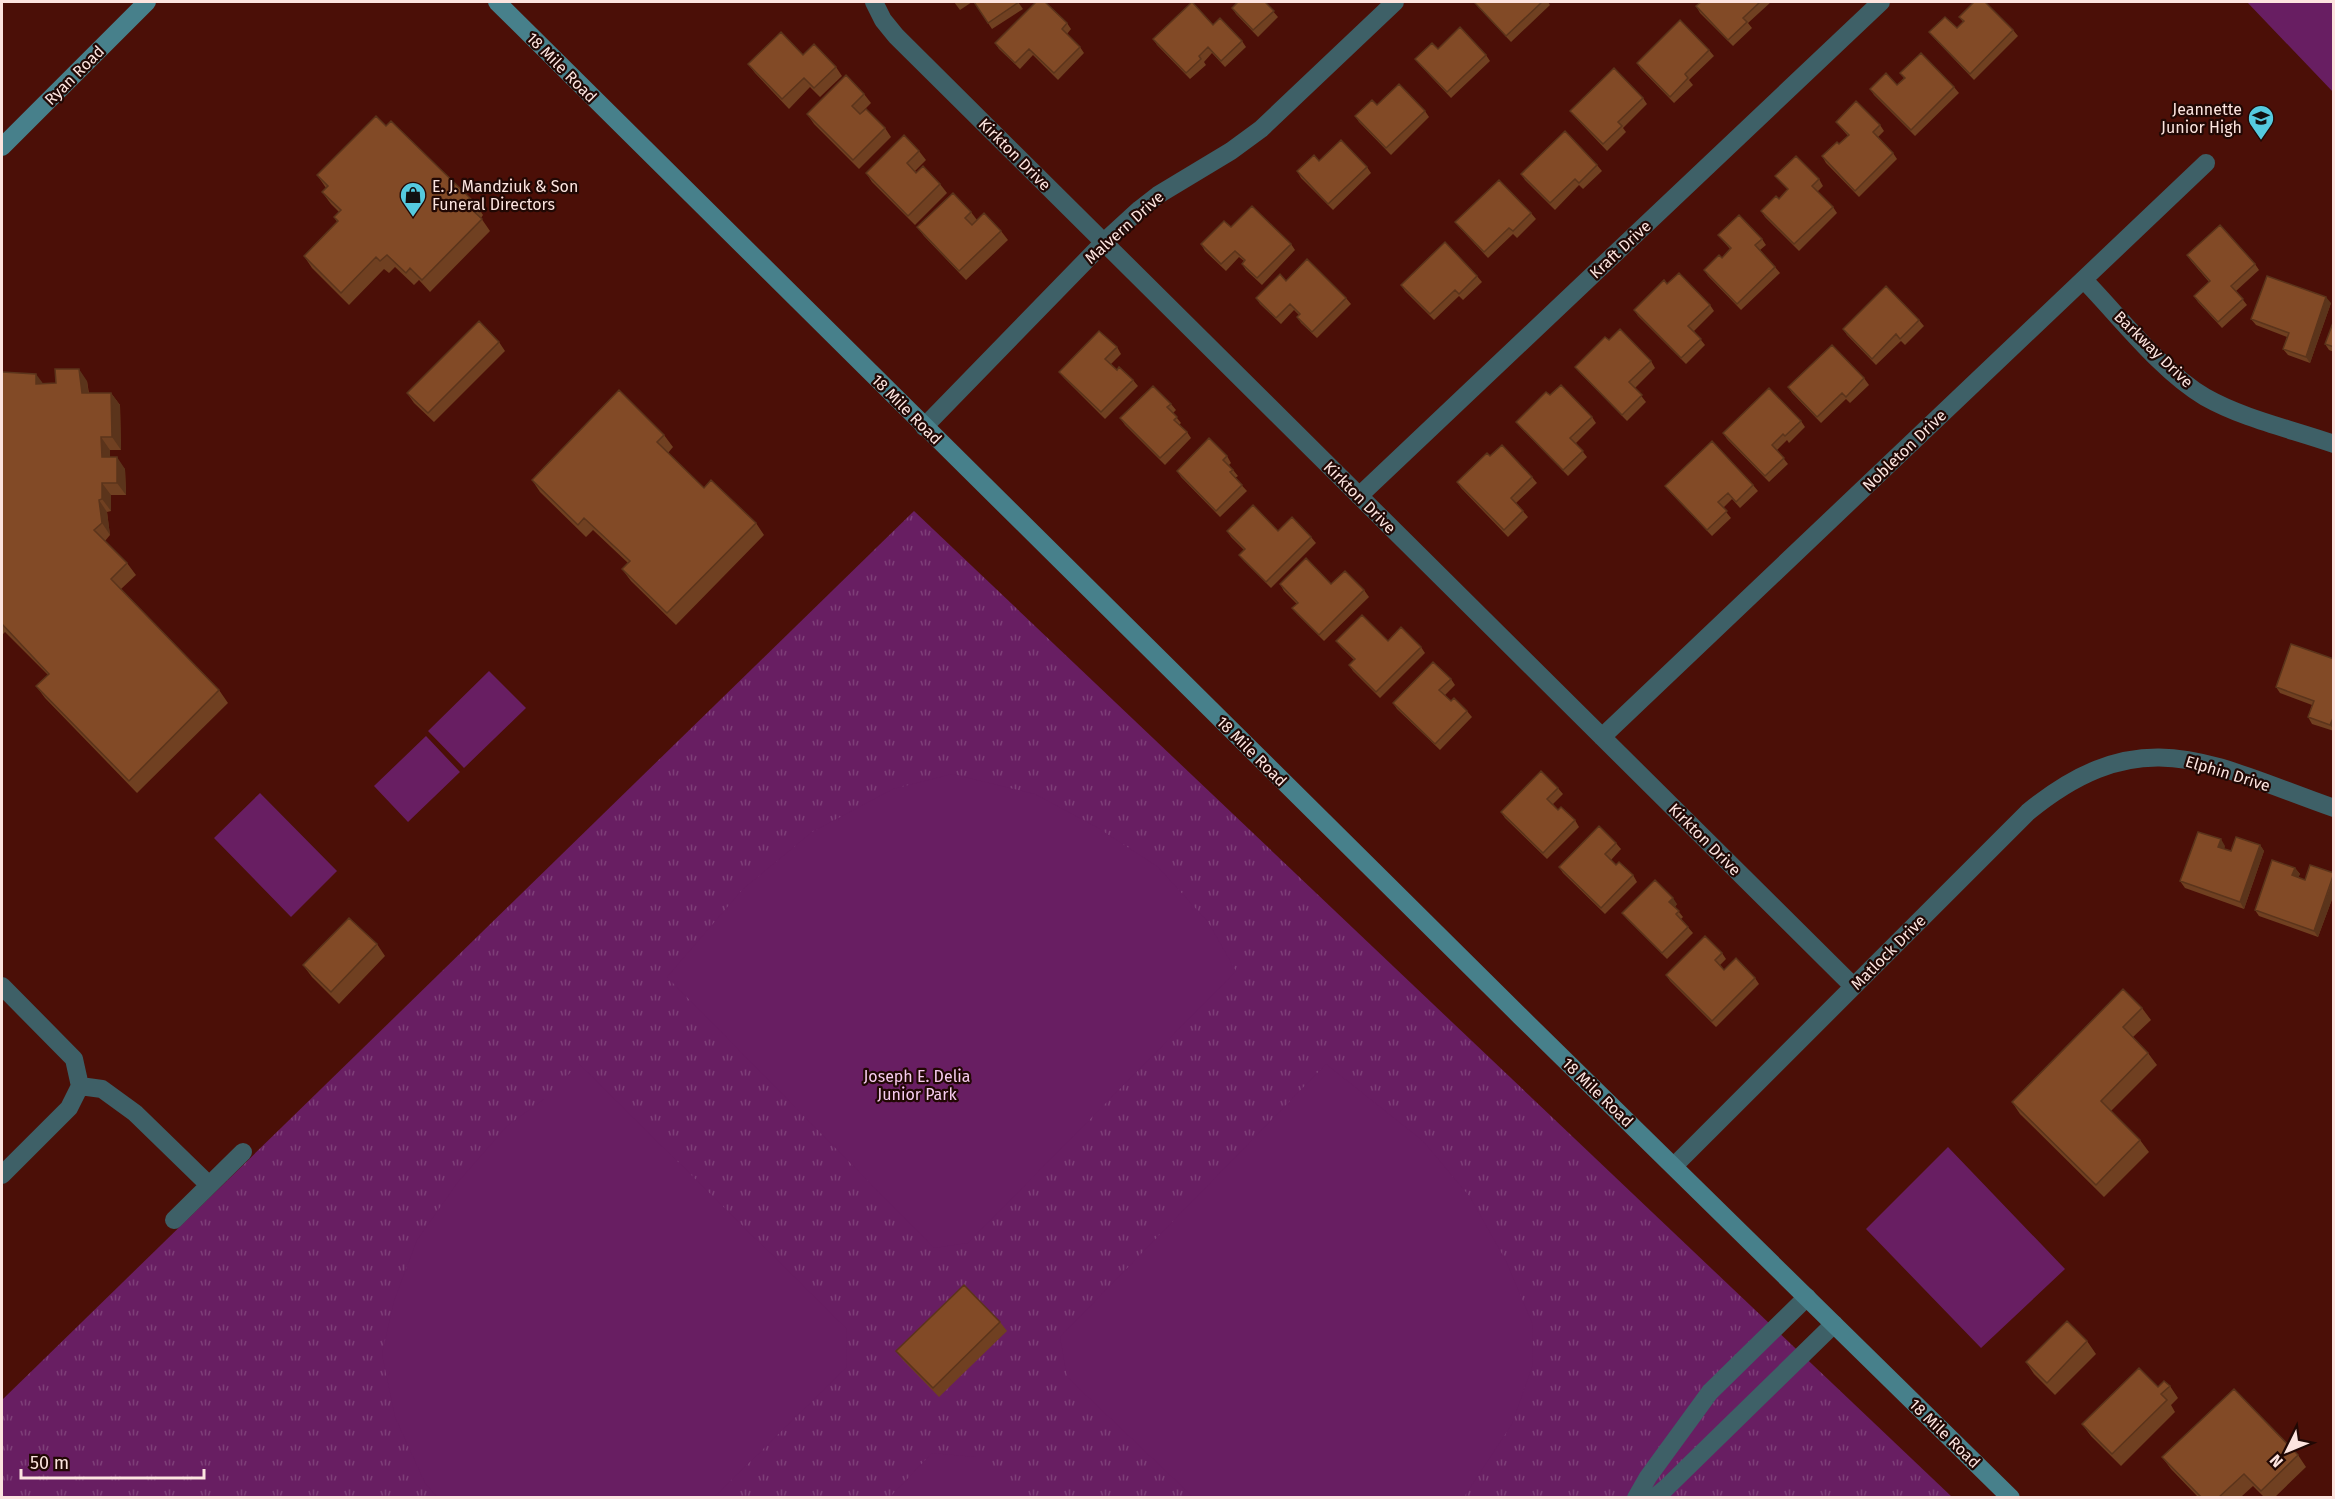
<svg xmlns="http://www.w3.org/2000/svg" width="2335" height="1499" viewBox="0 0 2335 1499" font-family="'Fira Sans',sans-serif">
<defs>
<pattern id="grass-tufts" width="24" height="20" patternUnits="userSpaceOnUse" patternTransform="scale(1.5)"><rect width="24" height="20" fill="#681e62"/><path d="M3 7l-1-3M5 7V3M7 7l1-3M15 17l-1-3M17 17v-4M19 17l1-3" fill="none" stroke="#7e3f78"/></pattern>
</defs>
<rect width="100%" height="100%" fill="#4b0f07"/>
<path fill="url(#grass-tufts)" d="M914,511L1952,1497L2,1498V1400Z"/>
<path fill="#681e62" d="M2247,2H2333V92Z
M489,671L526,708L464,768L428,731Z
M426,736L460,772L408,822L374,786Z
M952,774L1035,794L1098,828L1158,867L1208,922L1236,971L968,1243L934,1248L667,977L743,889L812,832L893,789Z
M260,793L337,871L291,917L214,838Z
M579,1064L847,1329L846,1368L714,1497H437L425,1483L395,1417L382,1354L394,1301L417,1240L458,1182L507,1126L544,1099Z
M1326,1064L1423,1141L1470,1197L1506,1261L1533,1325L1532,1367L1512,1424L1464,1497H1193L1067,1377L1060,1337Z
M1948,1147L2065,1269L1981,1348L1866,1229Z
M932,1453L976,1457L1016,1497H890Z"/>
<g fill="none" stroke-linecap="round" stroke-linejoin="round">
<path stroke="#3e6067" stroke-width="18" d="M874,2L883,20L896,36L1853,986
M2084,280C2120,317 2161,371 2205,397C2244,419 2291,429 2334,444
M924,427L1104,242L1140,209L1158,195L1231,151L1261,129L1395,2
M1359,496L1881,2
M1602,737L2206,163
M2,986L74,1059L80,1086L69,1108L2,1175
M80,1086L102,1089L135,1113L209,1185
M1674,1166L2028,812C2143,718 2211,765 2334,808
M174,1220L243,1152
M1636,1498L1648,1477L1710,1392L1807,1297
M1654,1498L1666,1488L1834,1324"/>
<path stroke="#47808b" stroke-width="18" d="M497,2L1520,1016L2011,1498
M2,147L147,2"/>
</g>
<path fill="#704021" d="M954,2H972L960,10Z
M974,2H1018L1023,9L992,29Z
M1237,2H1267L1266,3L1278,17L1258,37L1236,14L1232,8Z
M1477,2H1548L1550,5L1511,42L1480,9L1475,3Z
M1701,2H1771L1748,23L1752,28L1733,46L1700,13L1696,6Z
M1959,17L2013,30L2018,36L1974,80L1934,38L1929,32L1957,28L1963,22Z
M1067,23L1071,29L1067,34L1080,47L1084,53L1058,80L1033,55L1020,69L999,49L995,43Z
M1213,25L1242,41L1246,47L1225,67L1212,53L1204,62L1206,65L1190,79L1157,45L1153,39Z
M1438,49L1486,55L1490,61L1451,98L1420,65L1415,59Z
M1709,50L1714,56L1689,80L1693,85L1674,103L1641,69L1637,63Z
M803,55L836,67L842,76L820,97L810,87L789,109L755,73L748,64Z
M1900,73L1954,87L1959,93L1915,136L1874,95L1870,89L1897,85L1904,78Z
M864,94L871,103L860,114L885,128L891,137L859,169L814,124L807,114Z
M1643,98L1647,104L1623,128L1626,132L1607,151L1575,117L1570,111Z
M1377,105L1425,111L1429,117L1391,155L1359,122L1355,116Z
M1836,122L1880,125L1884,131L1878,137L1893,153L1897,159L1859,197L1826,163L1822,156L1839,144L1848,136Z
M386,126L475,203L483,215L481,218L490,231L430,292L419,280L414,285L395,267L389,273L384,269L349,305L312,268L304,256L337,222L334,217L339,212L331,204L322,192L326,188L317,175Z
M919,151L926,160L915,171L940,184L947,193L915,225L872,182L866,173Z
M1319,161L1367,167L1371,173L1333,210L1301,178L1297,171Z
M1597,165L1602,171L1583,189L1579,185L1555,210L1525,180L1521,174Z
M1775,176L1819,179L1823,186L1817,192L1833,207L1837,213L1799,251L1765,217L1761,211L1779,199L1788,190Z
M971,212L977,220L1001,231L1008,240L966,280L924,236L917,227Z
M1531,213L1536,219L1517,238L1513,234L1488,258L1460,228L1455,222Z
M1231,227L1291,244L1295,250L1262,285L1246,270L1242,264L1244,261L1239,257L1226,271L1205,251L1201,244Z
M1718,235L1762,239L1766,245L1760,250L1775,267L1780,273L1741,310L1708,276L1704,270L1722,258L1730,249Z
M2187,255L2255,264L2259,270L2236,291L2247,305L2222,328L2198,302L2194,296L2209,282L2191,261Z
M1477,276L1482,282L1463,300L1459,296L1434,320L1405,291L1401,285Z
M1286,281L1346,298L1351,304L1317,338L1301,323L1297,317L1299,315L1294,310L1281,324L1260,304L1256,298Z
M1667,284L1710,305L1714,311L1694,331L1705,345L1686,364L1638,316L1634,310Z
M2331,303L2310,363L2288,355L2283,349L2287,337L2256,325L2251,319Z
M1919,320L1924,326L1905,345L1901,341L1876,365L1847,335L1843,329Z
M2334,320V352L2329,350L2325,344Z
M1609,340L1651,361L1655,368L1635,388L1646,402L1627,421L1580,373L1575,367Z
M499,342L505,351L434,422L414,403L407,393Z
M1117,347L1121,354L1111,364L1117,370L1133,380L1138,386L1105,419L1064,378L1059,372Z
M2,372L43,384L87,381L89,393H111L120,405L121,450H110V457L125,469L126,495H111V511L107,512L110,535L105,541L127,563L136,575L121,589L219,690L228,703L137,793L45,698L36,686L48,675L5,632L2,635Z
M1864,378L1869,385L1850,403L1846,399L1821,423L1792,393L1788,387Z
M1550,395L1592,417L1596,423L1576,443L1587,457L1568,476L1521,428L1516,422Z
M1171,404L1176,410L1173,413L1181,423L1179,425L1187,432L1191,438L1165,465L1125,425L1120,418Z
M1801,421L1805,427L1789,443L1787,440L1777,450L1788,464L1769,482L1727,439L1723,433Z
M664,435L673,447L668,453L704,488L756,523L764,535L676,625L631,581L622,569L628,563L593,530L586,537L540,492L532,480Z
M1227,456L1231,463L1229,465L1238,476L1235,478L1247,491L1220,517L1181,477L1177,471Z
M1490,456L1532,477L1537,483L1516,503L1528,517L1508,537L1461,488L1457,482Z
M1753,485L1758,491L1740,508L1732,499L1723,508L1731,518L1712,536L1670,492L1665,486Z
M1227,531H1278L1311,537L1316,543L1271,588L1244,561L1239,555L1244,550L1231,537Z
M1280,584H1331L1364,590L1369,597L1324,641L1297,614L1292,608L1297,604L1284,591Z
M1336,641H1388L1421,647L1425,653L1380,698L1353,671L1349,665L1354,660L1341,647Z
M2334,659V731L2312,724L2308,717L2312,705L2280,693L2276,687Z
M1451,679L1455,685L1445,695L1451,701L1467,711L1472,717L1440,750L1397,709L1393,703Z
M1558,788L1563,794L1553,804L1558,810L1575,820L1579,827L1547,859L1505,818L1501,812Z
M1616,843L1621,849L1611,860L1616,865L1633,875L1637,882L1605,914L1563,873L1559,867Z
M2260,845L2264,851L2244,909L2185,888L2180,881L2225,846L2224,849L2231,851Z
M2295,868L2300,874L2298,877L2305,880L2334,873V894L2318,937L2259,916L2255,910Z
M1677,904L1675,907L1683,917L1681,919L1693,933L1667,959L1627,919L1622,913Z
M377,944L385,956L339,1004L312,977L303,965Z
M1722,953L1726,959L1720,965L1724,970L1755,978L1759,984L1716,1027L1670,981L1666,975Z
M2142,1008L2151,1020L2133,1037L2148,1053L2157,1065L2111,1111L2140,1140L2149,1152L2104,1197L2020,1114L2012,1102Z
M1000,1322L1007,1331L939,1397L903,1360L896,1351Z
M2087,1341L2096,1354L2055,1395L2034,1374L2026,1362Z
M2170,1386L2178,1398L2171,1405L2175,1412L2121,1466L2091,1436L2082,1424L2158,1387Z
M2298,1455L2306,1467L2275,1497H2264L2253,1486L2241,1497H2198L2171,1469L2162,1457Z"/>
<path fill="#5b341b" d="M2326,297L2331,303L2310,363L2306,357Z
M79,369L87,381L90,405L82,393Z
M36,374L45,386L36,384Z
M111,393L120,405L121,450L112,437Z
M101,437L110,450V469L102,457Z
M117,457L125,469L126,495L117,483Z
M102,483L111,495V511L102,499Z
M99,500L107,512L110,535L102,523Z
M2334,716V730L2330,725Z
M2221,839L2225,846L2222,853L2218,847Z
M2260,845L2264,851L2244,909L2240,902Z
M2295,868L2300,874L2297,881L2292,875Z
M2334,876V894L2318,937L2314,931Z
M1673,898L1677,904L1674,908L1669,902Z"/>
<path fill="#824a26" stroke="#5b341b" stroke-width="1.5" d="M974,2H1019L988,23Z
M1036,2H1045L1067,23L1062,29L1080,47L1054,73L1029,49L1015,63L995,43Z
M1192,2L1213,25L1220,18L1242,41L1221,61L1208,47L1199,56L1201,59L1186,73L1153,39Z
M1238,2H1265L1274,11L1253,30L1232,8Z
M1477,2H1542L1506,36L1475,3Z
M1701,2H1760L1743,18L1747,22L1728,40L1696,6Z
M1974,2H1985L2013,30L1970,74L1929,32L1945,17L1957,28L1964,21L1959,17Z
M1680,20L1709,50L1685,74L1688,78L1670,97L1637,63Z
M1460,27L1486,55L1447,92L1415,59L1432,43L1438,49Z
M781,32L803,55L814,44L836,67L814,88L804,78L782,99L748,64Z
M1921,53L1954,87L1911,130L1870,89L1886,73L1897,85L1905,78L1900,73Z
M1614,68L1643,98L1618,122L1622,126L1603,144L1570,111Z
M846,75L864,94L852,106L860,114L866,109L885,128L853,160L807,114Z
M1399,84L1425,111L1386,148L1355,116L1372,100L1377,105Z
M1856,101L1880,125L1873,132L1893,153L1855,191L1822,156L1837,142L1839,144L1849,135L1836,122Z
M376,116L386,126L391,121L475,203L470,208L482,219L422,280L410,268L406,273L387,255L380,261L376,257L341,293L304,256L338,221L334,217L341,210L322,192L328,186L317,175Z
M1565,131L1597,165L1579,183L1575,179L1550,203L1521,174Z
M904,135L919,151L907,163L916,173L923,166L940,184L908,216L866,173Z
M1341,140L1367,167L1328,204L1297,171L1314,155L1319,161Z
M1796,156L1819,179L1812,186L1833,207L1794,244L1761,211L1776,196L1779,199L1788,189L1775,176Z
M1499,180L1531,213L1513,231L1509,228L1484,252L1455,222Z
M953,193L971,212L965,218L972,225L984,213L1001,231L959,271L917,227Z
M1252,206L1291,244L1257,278L1242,264L1245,260L1235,251L1221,264L1201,244L1224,221L1231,227Z
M1739,215L1762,239L1755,245L1775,267L1737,304L1704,270L1719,255L1722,258L1731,248L1718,235Z
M2220,225L2255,264L2231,286L2243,299L2218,322L2194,296L2210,281L2187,255Z
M1445,242L1477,276L1459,294L1455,290L1430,314L1401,285Z
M1307,259L1346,298L1312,332L1297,317L1300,314L1290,304L1276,318L1256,298L1280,274L1286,281Z
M1679,273L1710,305L1688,326L1701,339L1681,358L1634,310L1664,280L1667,284Z
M2267,276L2326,297L2306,357L2283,349L2289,333L2251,319Z
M1886,286L1919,320L1900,339L1896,334L1872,359L1843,329Z
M2334,320V347L2325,344Z
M479,321L499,342L428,413L407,393Z
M1620,329L1651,361L1629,382L1642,395L1622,415L1575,367L1605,337L1609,340Z
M1099,331L1117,347L1105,359L1117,370L1119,367L1133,380L1101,412L1059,372Z
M1832,345L1864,378L1846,397L1842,393L1817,417L1788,387Z
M55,369H79L82,393H111L112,437H101L102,457H117V483H102V499L99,500L102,523L94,530L127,563L111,579L219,690L129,781L36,686L49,674L2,624V372L36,374V384L56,383Z
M1561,385L1592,417L1570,438L1583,451L1563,470L1516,422L1546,392L1550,395Z
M1153,386L1171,404L1167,407L1177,417L1174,420L1187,432L1160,458L1120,418Z
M1769,388L1801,421L1785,436L1783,434L1772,445L1784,458L1765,476L1723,433Z
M619,390L664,435L657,442L704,488L711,480L756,523L667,613L622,569L630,561L584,518L578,525L532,480Z
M1209,438L1227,456L1223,460L1233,470L1230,472L1242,485L1216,511L1177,471Z
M1712,441L1753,485L1736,502L1728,493L1718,502L1727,511L1707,530L1665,486Z
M1502,445L1532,477L1511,498L1523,511L1504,530L1457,482L1487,453L1490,456Z
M1253,505L1278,531L1292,517L1311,537L1266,582L1239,555L1245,549L1227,531Z
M1306,558L1331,584L1345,571L1364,590L1319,635L1292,608L1298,603L1280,584Z
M1362,615L1388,641L1401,627L1421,647L1376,692L1349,665L1355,659L1336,641Z
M2291,644L2334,659V716L2330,725L2308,717L2314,701L2276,687Z
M1433,662L1451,679L1439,690L1451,701L1454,698L1467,711L1435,744L1393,703Z
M1541,771L1558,788L1547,799L1558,810L1561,807L1575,820L1543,853L1501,812Z
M1599,826L1616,843L1605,854L1616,865L1619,862L1633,875L1601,908L1559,867Z
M2198,832L2221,839L2218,847L2231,851L2236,837L2260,845L2240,902L2180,881Z
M2272,860L2295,868L2292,875L2305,880L2310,865L2334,873L2314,931L2255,910Z
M1655,880L1673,898L1669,902L1679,911L1676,914L1688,927L1662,953L1622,913Z
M349,918L377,944L331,992L303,965Z
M1705,936L1722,953L1715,960L1724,970L1736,958L1755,978L1712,1021L1666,975Z
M2123,989L2142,1008L2123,1027L2148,1053L2101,1101L2140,1140L2096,1185L2012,1102Z
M964,1285L1000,1322L933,1388L896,1351Z
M2067,1321L2087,1341L2047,1383L2026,1362Z
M2139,1368L2158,1387L2164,1381L2170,1386L2161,1394L2167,1400L2112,1454L2082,1424Z
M2234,1389L2298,1455L2261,1491L2244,1474L2219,1497H2201L2162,1457Z"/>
<defs>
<g id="school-pin" transform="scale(1.35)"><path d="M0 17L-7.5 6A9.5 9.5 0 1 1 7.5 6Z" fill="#55cadf" stroke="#210804"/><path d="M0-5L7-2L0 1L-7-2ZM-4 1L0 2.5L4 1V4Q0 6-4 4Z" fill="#111"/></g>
<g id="shop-pin" transform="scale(1.35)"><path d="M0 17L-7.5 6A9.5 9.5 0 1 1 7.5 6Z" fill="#55cadf" stroke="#210804"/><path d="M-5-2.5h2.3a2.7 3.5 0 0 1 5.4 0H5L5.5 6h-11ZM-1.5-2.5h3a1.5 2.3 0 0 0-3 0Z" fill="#111"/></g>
</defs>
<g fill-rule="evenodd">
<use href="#school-pin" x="2261" y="118"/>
<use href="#shop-pin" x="413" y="195"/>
</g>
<g text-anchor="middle" stroke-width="4.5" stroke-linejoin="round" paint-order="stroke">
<g font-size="16" fill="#fce4df" stroke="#210804">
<text transform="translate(562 67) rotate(45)" y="6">18 Mile Road</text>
<text transform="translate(74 75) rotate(-45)" y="6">Ryan Road</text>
<text transform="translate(1015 154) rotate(45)" y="6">Kirkton Drive</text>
<text transform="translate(1124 227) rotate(-42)" y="6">Malvern Drive</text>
<text transform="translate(1620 249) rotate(-43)" y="6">Kraft Drive</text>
<text transform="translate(2154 349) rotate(44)" y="6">Barkway Drive</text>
<text transform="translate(907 409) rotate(45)" y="6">18 Mile Road</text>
<text transform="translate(1904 450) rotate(-44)" y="6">Nobleton Drive</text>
<text transform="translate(1360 497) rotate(45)" y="6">Kirkton Drive</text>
<text transform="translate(1252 751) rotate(45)" y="6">18 Mile Road</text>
<text transform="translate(2228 773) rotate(17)" y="6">Elphin Drive</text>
<text transform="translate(1705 839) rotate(45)" y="6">Kirkton Drive</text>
<text transform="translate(1888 952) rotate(-45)" y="6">Matlock Drive</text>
<text transform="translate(1598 1092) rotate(44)" y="6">18 Mile Road</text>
<text transform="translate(1945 1433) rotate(44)" y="6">18 Mile Road</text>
</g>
<g font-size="16" fill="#fce4df" stroke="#210804" text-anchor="end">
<text x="2242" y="115">Jeannette<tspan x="2242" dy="18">Junior High</tspan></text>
<text x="432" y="192" text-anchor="start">E. J. Mandziuk &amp; Son<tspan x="432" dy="18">Funeral Directors</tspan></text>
</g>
<g font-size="16" fill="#f7ccf0" stroke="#210804">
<text x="917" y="1082">Joseph E. Delia<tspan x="917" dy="18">Junior Park</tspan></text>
</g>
</g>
<rect width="2335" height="1499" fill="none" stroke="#fce4df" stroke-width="6"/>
<g transform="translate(2287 1451) rotate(227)" stroke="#210804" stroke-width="4.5" paint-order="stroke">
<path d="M0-4.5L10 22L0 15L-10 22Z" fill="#fce4df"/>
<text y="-9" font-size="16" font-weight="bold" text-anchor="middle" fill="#fce4df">N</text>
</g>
<path d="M21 1469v9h183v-9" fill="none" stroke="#fce4df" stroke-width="3"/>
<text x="30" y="1469" font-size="18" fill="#fce4df" stroke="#210804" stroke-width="4.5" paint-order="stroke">50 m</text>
</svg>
